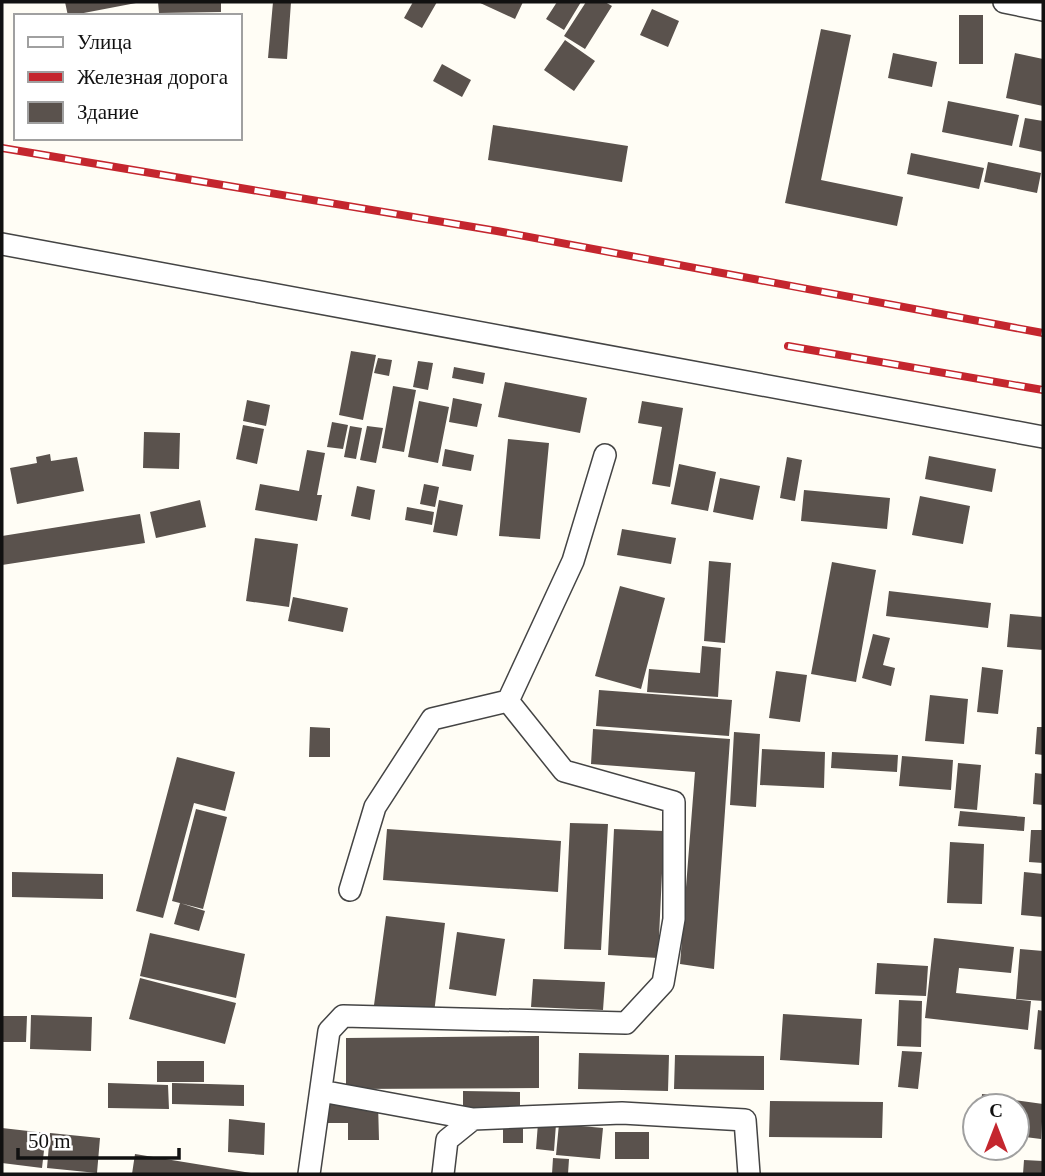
<svg xmlns="http://www.w3.org/2000/svg" width="1045" height="1176" viewBox="0 0 1045 1176" font-family="'Times New Roman',serif">
<rect width="100%" height="100%" fill="#fffdf5"/>
<path fill="#5a524d" d="M65,2H136V3L68,16Z
M158,2H221V12L159,13Z
M273,2H291L287,59L268,58Z
M413,2H437L422,28L404,18Z
M478,2H523L515,19Z
M557,2H581L564,30L546,19Z
M586,2H605L612,6L585,49L564,36Z
M652,9L679,21L668,47L640,35Z
M959,15H983V64H959Z
M821,29L851,35L821,180L903,197L897,226L785,203Z
M565,40L595,61L574,91L544,70Z
M893,53L937,62L932,87L888,78Z
M1015,53L1043,59V106L1006,98Z
M442,64L471,80L462,97L433,81Z
M948,101L1019,115L1012,146L942,132Z
M1025,118L1043,121V152L1019,147Z
M493,125L628,146L622,182L488,160Z
M911,153L984,168L979,189L907,174Z
M988,162L1041,173L1037,193L984,182Z
M351,351L376,355L363,420L339,415Z
M378,358L392,360L389,376L374,373Z
M418,361L433,363L428,390L413,387Z
M454,367L485,373L483,384L452,378Z
M505,382L587,398L580,433L498,417Z
M393,386L416,390L404,452L382,448Z
M453,398L482,404L477,427L449,422Z
M247,400L270,405L266,426L243,421Z
M419,401L449,407L438,463L408,457Z
M642,401L683,408L670,487L652,484L662,427L638,423Z
M332,422L348,425L343,449L327,447Z
M243,425L264,429L257,464L236,459Z
M350,426L362,428L356,459L344,457Z
M367,426L383,428L376,463L360,460Z
M144,432L180,433L179,469L143,468Z
M508,439L549,443L540,539L499,536Z
M445,449L474,455L471,471L442,466Z
M307,450L325,453L317,495H322L317,521L255,510L260,484L299,491Z
M50,454L51,461L77,457L84,491L17,504L10,468L37,463L36,457Z
M929,456L996,469L992,492L925,479Z
M787,457L802,460L795,501L780,498Z
M679,464L716,472L708,511L671,504Z
M720,478L760,486L753,520L713,512Z
M424,484L439,487L435,507L420,504Z
M357,486L375,490L370,520L351,516Z
M804,490L890,498L887,529L801,521Z
M920,496L970,506L963,544L912,535Z
M200,500L206,527L156,538L150,512Z
M439,500L463,505L457,536L433,532Z
M407,507L434,512L432,525L405,520Z
M140,514L145,543L2,565V536Z
M622,529L676,538L671,564L617,555Z
M255,538L298,544L289,607L246,601Z
M709,561L731,563L725,643L704,641Z
M832,562L876,570L856,682L811,674Z
M620,586L665,598L641,689L595,676Z
M889,591L991,603L988,628L886,616Z
M293,597L348,608L343,632L288,621Z
M1010,614L1043,617V650L1007,647Z
M873,634L890,638L883,665L895,668L891,686L862,678Z
M702,646L721,648L718,697L647,692L649,669L700,673Z
M982,667L1003,670L998,714L977,712Z
M776,671L807,675L800,722L769,718Z
M599,690L732,700L729,736L596,726Z
M930,695L968,699L964,744L925,741Z
M310,727L330,728V757H309Z
M1037,727H1043V755L1035,754Z
M593,729L730,739L714,969L680,964L695,772L591,764Z
M734,732L760,734L756,807L730,805Z
M762,749L825,752L824,788L760,785Z
M832,752L898,755L897,772L831,768Z
M902,756L953,760L951,790L899,786Z
M177,757L235,772L225,811L194,803L163,918L136,911Z
M958,763L981,765L977,810L954,808Z
M1035,773L1043,774V805L1033,804Z
M196,809L227,817L203,909L172,901Z
M960,811L1025,817L1024,831L958,826Z
M570,823L608,824L601,950L564,949Z
M387,829L561,841L558,892L383,880Z
M614,829L664,831L658,958L608,955Z
M1031,830H1043V863L1029,862Z
M950,842L984,844L982,904L947,903Z
M12,872L103,874V899L12,897Z
M1024,872L1043,874V917L1021,915Z
M180,903L205,911L199,931L174,924Z
M386,916L445,923L434,1013L374,1005Z
M457,932L505,939L496,996L449,989Z
M150,933L245,954L236,998L140,976Z
M934,938L1014,947L1011,973L959,968L956,993L1031,1001L1028,1030L925,1018Z
M1020,949L1043,951V1001L1016,999Z
M877,963L928,966L926,996L875,994Z
M140,978L236,1003L225,1044L129,1019Z
M533,979L605,982L603,1010L531,1007Z
M899,1000L922,1001L921,1047L897,1046Z
M1038,1010L1043,1011V1050L1034,1049Z
M783,1014L862,1019L859,1065L780,1060Z
M31,1015L92,1017L91,1051L30,1049Z
M2,1016H27L26,1042H2Z
M539,1036V1088L346,1089V1038Z
M902,1051L922,1052L918,1089L898,1087Z
M579,1053L669,1055L668,1091L578,1089Z
M675,1055L764,1056V1090L674,1089Z
M157,1061H204V1082H157Z
M108,1083L168,1085L169,1109L108,1108Z
M172,1083L244,1085V1106L172,1104Z
M463,1091L520,1092V1108L463,1107Z
M982,1094L1011,1097L1010,1106H981Z
M1015,1100L1043,1104L1041,1139L1017,1136Z
M770,1101L883,1102L882,1138L769,1137Z
M326,1103H378L379,1140H348V1123H326Z
M229,1119L265,1123L264,1155L228,1152Z
M538,1123L556,1124L554,1151L536,1149Z
M559,1124L603,1128L600,1159L556,1155Z
M503,1126H523V1143H503Z
M2,1128L46,1133L42,1168L2,1163Z
M615,1132H649V1159H615Z
M50,1133L100,1138L97,1173L47,1168Z
M135,1154L251,1173V1174H132Z
M553,1158L569,1159L568,1174H552Z
M1024,1160L1043,1161V1174H1023Z"/>
<g fill="none" stroke-linecap="round" stroke-linejoin="round">
<g stroke="#444" stroke-width="24">
<path id="minor" d="M1004,2L1043,10
M2,244L1043,437
M350,890L375,807L432,719L508,701
M321,1091L473,1119L622,1113L745,1120L749,1174
M309,1174L329,1031L343,1016L626,1023L663,983L674,919V802L564,771L508,701L573,561L605,455
M443,1174L447,1140L473,1119"/>
</g>
<use href="#minor" stroke="#fff" stroke-width="21"/>
<g stroke="#c4262e" stroke-width="8">
<path id="rail" d="M2,148L497,231L1043,333
M788,346L1043,390"/>
</g>
<use href="#rail" stroke="#fff" stroke-width="5" stroke-dasharray="16" stroke-linecap="butt"/>
</g>
<rect width="1045" height="1176" fill="none" stroke="#111111" stroke-width="7"/>
<rect x="14" y="14" width="228" height="126" fill="#ffffff" stroke="#a0a0a0" stroke-width="2"/>
<rect x="28" y="37" width="35" height="10" fill="#ffffff" stroke="#a0a0a0" stroke-width="2"/>
<text x="77" y="49" font-size="21" fill="#111111">Улица</text>
<rect x="28" y="72" width="35" height="10" fill="#c4262e" stroke="#a0a0a0" stroke-width="2"/>
<text x="77" y="84" font-size="21" fill="#111111">Железная дорога</text>
<rect x="28" y="102" width="35" height="21" fill="#5a524d" stroke="#a0a0a0" stroke-width="2"/>
<text x="77" y="119" font-size="21" fill="#111111">Здание</text>
<g transform="translate(996 1127)"><circle r="33" fill="#ffffff" stroke="#a0a0a0" stroke-width="2"/>
<path d="M0-5L12 26L0 18L-12 26Z" fill="#c4262e"/>
<text y="-10" font-size="19" font-weight="bold" text-anchor="middle" fill="#111111">С</text>
</g>
<path d="M18 1148v10h161v-10" fill="none" stroke="#111111" stroke-width="3.5"/>
<text x="28" y="1148" font-size="21" fill="#111111" stroke="#ffffff" stroke-width="5" paint-order="stroke">50 m</text>
</svg>
